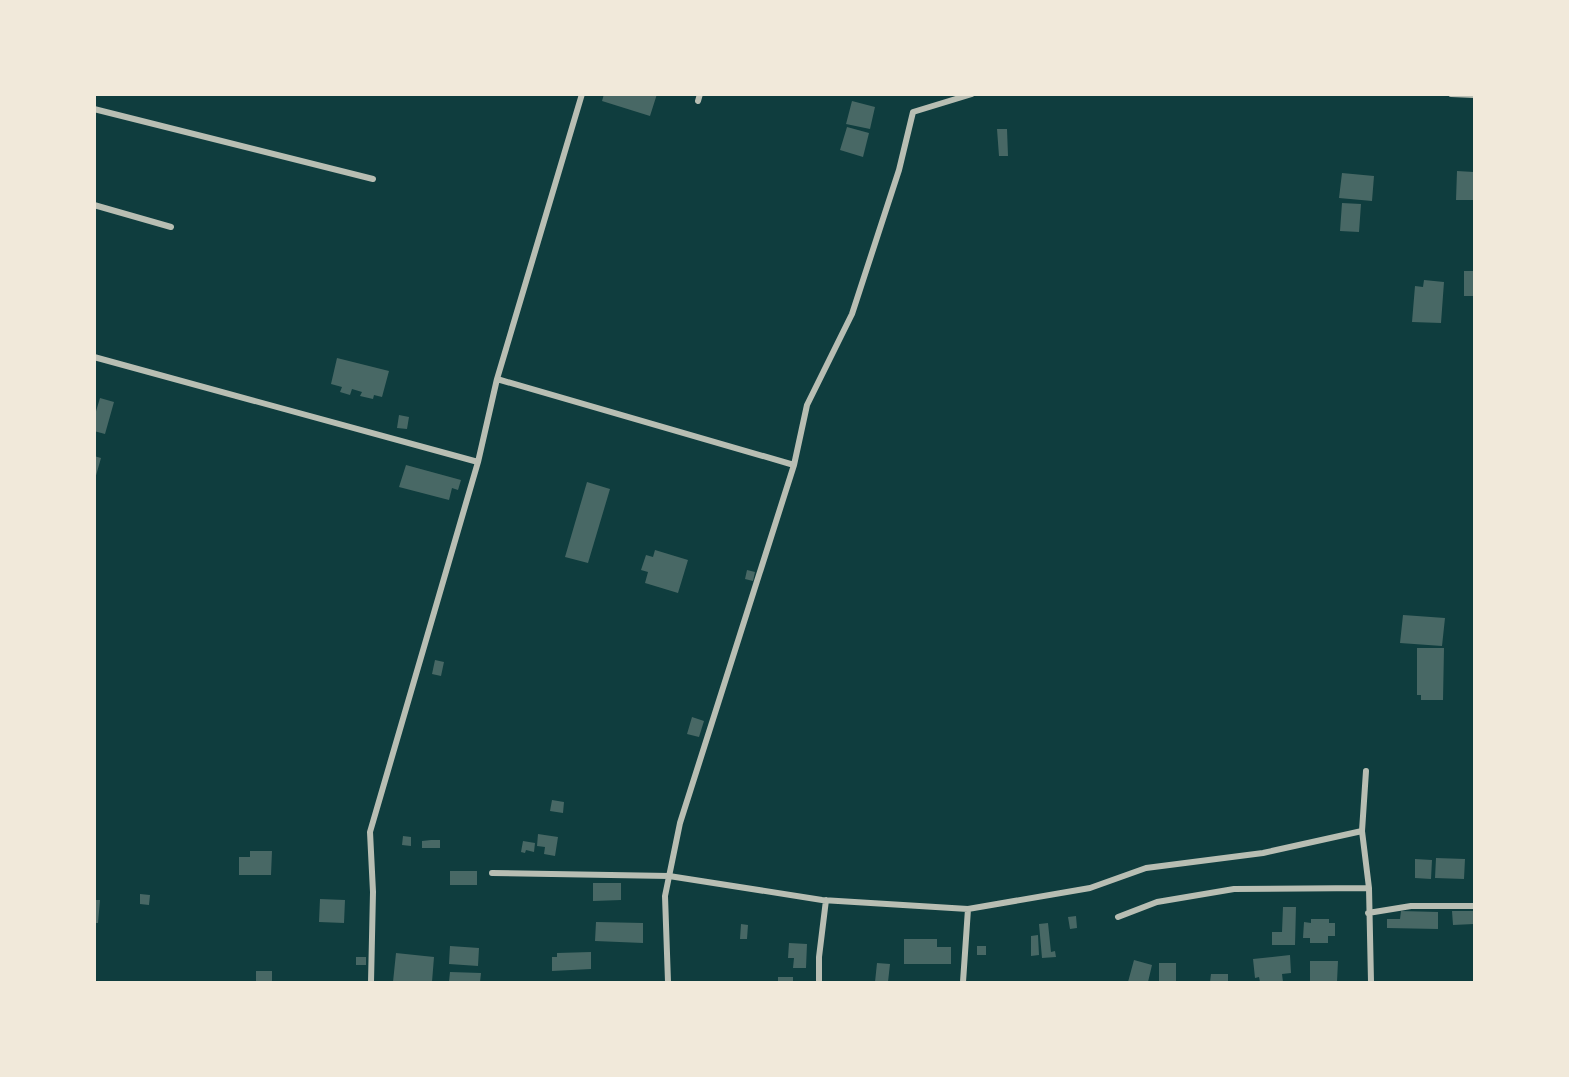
<svg xmlns="http://www.w3.org/2000/svg" width="1569" height="1077" viewBox="0 0 1569 1077" font-family="'Public Sans',sans-serif">
<rect width="100%" height="100%" fill="#0f3d3e"/>
<path fill="#486865" d="M604,94H657L650,116L602,101Z
M852,101L875,107L870,129L846,124Z
M847,127L869,133L863,157L840,150Z
M997,129H1007L1008,156H999Z
M1457,171L1474,172V200H1456Z
M1342,173L1374,176L1372,201L1339,198Z
M1342,203L1361,204L1359,232L1340,231Z
M1464,271H1474V296H1464Z
M1424,280L1444,282L1441,323L1412,322L1415,286L1423,287Z
M337,358L389,371L382,397L374,395L373,399L360,396L362,392L352,389L350,395L340,392L342,387L331,384Z
M100,398L114,402L105,434L94,431V418Z
M399,415L409,417L407,429L397,428Z
M94,456L101,458L95,479H94Z
M406,465L461,480L458,490L452,488L449,500L399,487Z
M587,482L610,489L588,563L565,557Z
M655,550L688,560L678,593L645,583L648,572L641,570L646,555L653,557Z
M747,570L755,572L753,581L745,579Z
M1403,615L1445,618L1442,646L1400,643Z
M1417,648H1444L1443,700H1421V695H1417Z
M435,660L444,662L441,676L432,674Z
M692,717L704,721L699,737L687,734Z
M552,800L564,802L563,813L550,811Z
M538,834L558,837L555,856L544,854L545,847L537,846Z
M403,836L411,837V846L402,845Z
M431,840H440V848H422V841Z
M523,841L535,843L534,852L526,850L525,853L521,852Z
M250,851H272L271,875H239V857H250Z
M1436,858L1465,859L1464,879L1435,878Z
M1415,859L1432,860L1431,879L1415,878Z
M450,871H477V885H450Z
M593,883H621V900L593,901Z
M140,894L150,895L149,905L140,904Z
M320,899L345,900L344,923L319,922Z
M94,900H100L98,923H94Z
M1283,907H1296L1295,945H1272V932H1282Z
M1401,911L1438,912V929L1387,928V919H1400Z
M1452,911H1474V924L1453,925Z
M1076,916L1077,928L1070,929L1068,917Z
M1311,919H1329V923H1335V936H1328V943H1310V938H1303L1304,922L1311,923Z
M596,922L643,923V943L595,941Z
M1048,923L1051,952L1055,951L1056,957L1042,958L1039,924Z
M741,924L748,925L747,939H740Z
M1038,935L1039,955L1031,956V936Z
M904,939H937V947H951V964H904Z
M789,943L807,944L806,968H793L794,958H788Z
M450,946L479,948L478,966L449,964Z
M977,946H986V955H977Z
M591,952V969L552,971V957H557V953Z
M396,953L434,957L432,982H393Z
M1290,955L1291,973L1282,974L1283,982H1260L1259,977L1255,978L1253,959Z
M356,957H366V965H356Z
M1134,960L1152,965L1148,982H1128Z
M1310,961H1338L1337,982H1310Z
M877,963L890,964L888,982H875Z
M1159,963H1176V982H1159Z
M256,971H272V982H256Z
M450,972L481,973L480,982H449Z
M1211,974H1228V982H1210Z
M778,977H793V982H778Z"/>
<g fill="none" stroke-linecap="round" stroke-linejoin="round">
<path stroke="#b8beb3" stroke-width="6" d="M1451,94L1474,95
M698,101L700,94
M94,109L373,179
M94,205L171,227
M94,357L478,462
M497,379L794,465L680,823L665,896L668,982
M794,465L807,405L852,314L899,170L913,112L972,94
M1366,771L1362,831L1369,888L1371,982
M492,873L669,876L822,900L968,909L1090,888L1146,868L1263,853L1362,831
M1368,913L1411,906H1474
M1118,917L1157,902L1234,889L1369,888
M371,982L373,892L370,832L478,462L497,379L582,94
M819,982V957L826,900
M963,982L968,909"/>
</g>
<rect width="1569" height="1077" fill="none" stroke="#f1e9da" stroke-width="192"/>
</svg>
